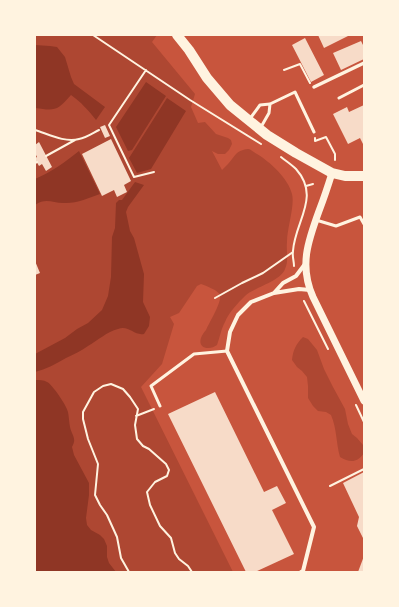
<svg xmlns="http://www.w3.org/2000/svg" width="399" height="607" viewBox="0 0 399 607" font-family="'Fira Sans Condensed',sans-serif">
<rect width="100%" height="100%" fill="#c8553d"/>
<path fill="#ae4732" d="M35,35H157L152,42L195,94L191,107L198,123L205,122L216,134L228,138L231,140L232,144L229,150L225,154H218L212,151L222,170C224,168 226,166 228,164C233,159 235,152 243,150C245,149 247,149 249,149C251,150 255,153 257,154C270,162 288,178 292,194C295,206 287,228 287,242C286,251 289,261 285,269C281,281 255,287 245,296C238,303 229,312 225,322C221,329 220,337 217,345C214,347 212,348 208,348C202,348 199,344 201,338C202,335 204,332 206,330C209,323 222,302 220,295C218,290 206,286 201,284L197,286L179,313L170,317L174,324L162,364L141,387L233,572H35Z
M303,337L308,339L317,350L324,369L333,387L345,409L348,424L352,434L357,438L363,445L364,453C357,463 350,463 340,457C336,443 337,429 331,415L326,412L318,411L313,406L308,398V386L307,377L302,371L297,367L292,360C293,350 296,344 303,337Z"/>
<path fill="#8f3625" d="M35,45L50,46L57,47L65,57L71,77L74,84L105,107L96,120C88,110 81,102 71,95C57,111 55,111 35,108Z
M146,82L166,96L132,150L128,151L116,127Z
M167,98L186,111L151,169L137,173L129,158Z
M79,151L100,194C89,198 78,203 66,203C53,204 47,197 35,205V179C53,171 64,163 79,151Z
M135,182L144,185L128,207L126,212L130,231L134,238L144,274L143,302L150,317L149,326L144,334C134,336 129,325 118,329C107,332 98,340 88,346C81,351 74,354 66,358C56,364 46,369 35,372V354L65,338L77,329L88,323L102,310L108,296L111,277L112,237L115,228L116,203L119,200H122Z
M35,380C39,380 44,380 47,382C52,384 67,406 68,412C69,417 69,422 70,427C72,436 77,438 72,447L74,455L89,483V495L86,518L87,525L91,530L100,535L104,539L107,546V557L109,563L116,572H35Z"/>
<path fill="#f7dbc8" d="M318,35H350L324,48Z
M305,38L324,75L311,82L292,45Z
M361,41L364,47V59L341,70L333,53Z
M364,105V146L360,138L348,144L333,114L347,107L349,112Z
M105,125L110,136L105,138L100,127Z
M111,139L131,181L124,185L127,192L117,197L114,190L102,196L82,154Z
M39,142L52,167L46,171L42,164L39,166L35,159V158L37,157L35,153V145Z
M35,261L40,273L35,275Z
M215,392L264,492L277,486L286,503L272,510L294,554L255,572H246L168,414Z
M364,472V540L357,526L359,517L343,483Z
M364,556V572H358Z"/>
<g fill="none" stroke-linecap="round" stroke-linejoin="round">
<path stroke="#fff3e0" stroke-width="2" d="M93,35L190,100L261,144
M146,70L109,125L134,177L154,172
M284,70L300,64L310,83
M35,130C48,134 65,143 79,139C86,138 93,133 99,130
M315,138V141L326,137L335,154V160
M46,156L75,140
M281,157C286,161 292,165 296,169C321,197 295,221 293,251C292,256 294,261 294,266
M35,163L37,162
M306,186L313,184
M215,298L242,283L263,273L293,252
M304,301L328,349
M356,405L364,422
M136,416L154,409
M330,486L364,469
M129,572L121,558L117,537L107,515L100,505L95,495L98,464L88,439L83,419V412L94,392L103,386L111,384L123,389L130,397L138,409L135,425L137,439L143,446L149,449L166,464L169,470L167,476L155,482L147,492L150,505L160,526L171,538L175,553L179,559L188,566L192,572"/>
<path stroke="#fff3e0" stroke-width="3" d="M339,98L364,85
M249,120L260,105L270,104L295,92L314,132
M261,127L269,113L270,104
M316,220L336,226L360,217L364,224
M160,406L151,386L194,354L227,351"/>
<path stroke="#fff3e0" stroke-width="3.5" d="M314,87L364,63"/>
<path stroke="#fff3e0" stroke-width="4" d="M274,293L283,283L296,276L305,264
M301,572L303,571L314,527L227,351L230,332L238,315L251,302L274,293L299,289L310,290"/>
<path stroke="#fff3e0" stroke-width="7" d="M332,173C328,186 324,198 319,211C308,241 299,266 313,297L364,401"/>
<path stroke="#fff3e0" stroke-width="10" d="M177,35L189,50L207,78L230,105L267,135L296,153L332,173L345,176H364"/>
</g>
<rect width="399" height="607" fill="none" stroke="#fff3e0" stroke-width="72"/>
</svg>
